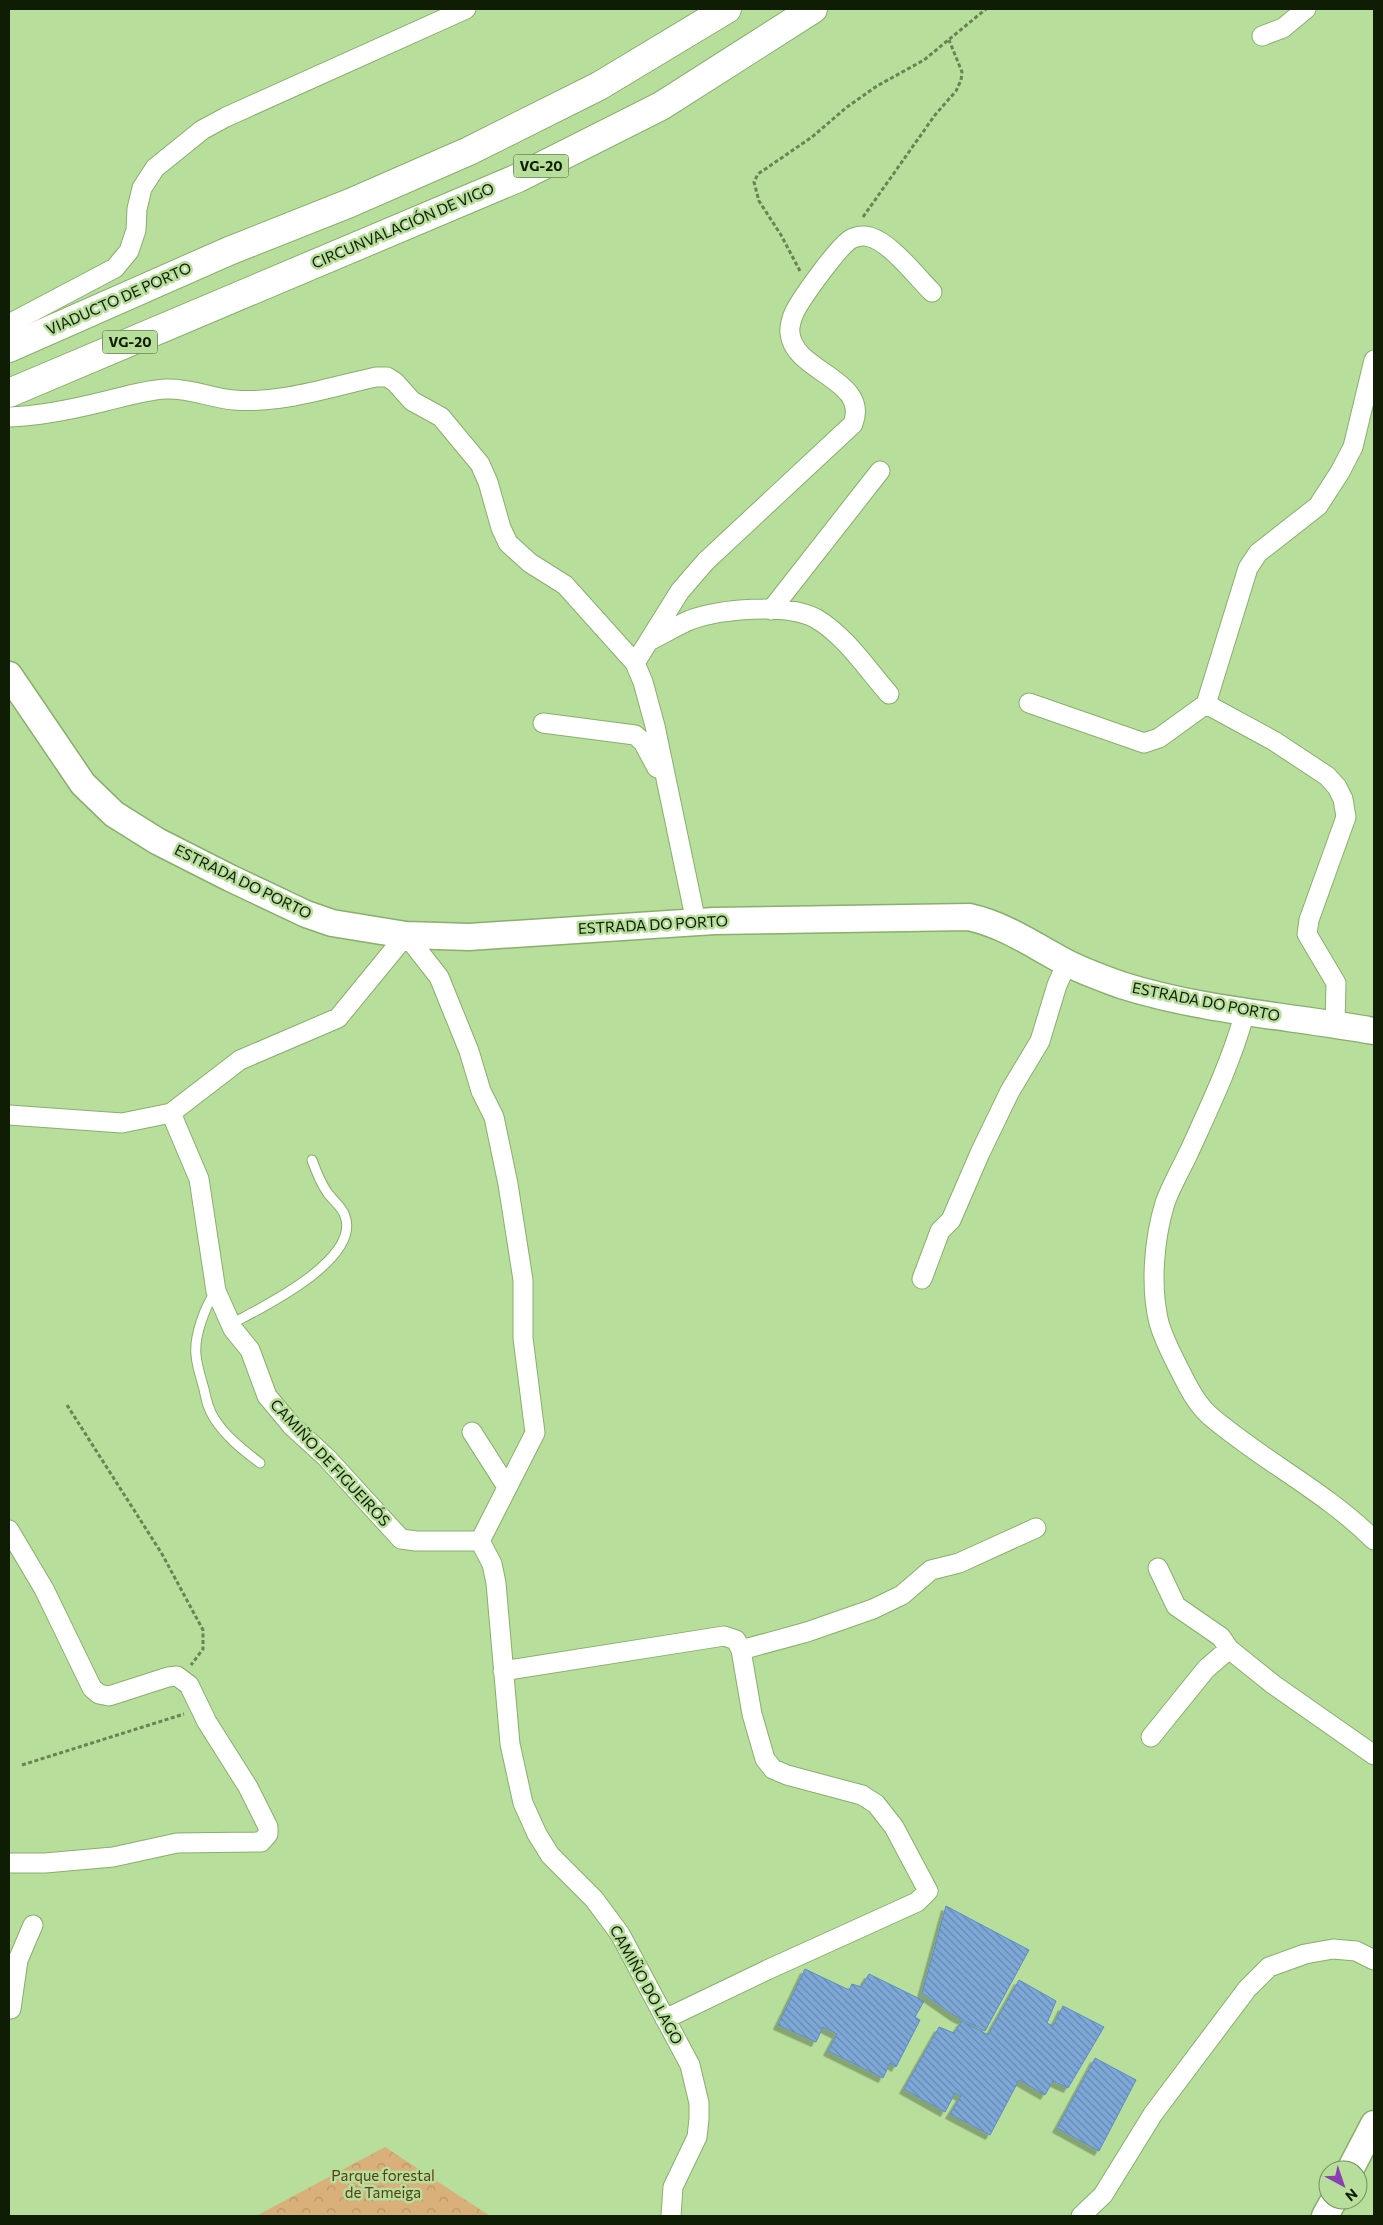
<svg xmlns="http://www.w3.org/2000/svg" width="1383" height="2225" viewBox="0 0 1383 2225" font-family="Commissioner,sans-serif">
<defs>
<pattern id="forest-crowns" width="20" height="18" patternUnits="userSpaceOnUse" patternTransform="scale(1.25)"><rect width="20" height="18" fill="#d9af7a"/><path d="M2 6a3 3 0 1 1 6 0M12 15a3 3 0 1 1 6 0" fill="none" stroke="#b99668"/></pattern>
<pattern id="building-back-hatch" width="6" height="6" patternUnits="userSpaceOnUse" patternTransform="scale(1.25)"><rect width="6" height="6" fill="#7ea8d8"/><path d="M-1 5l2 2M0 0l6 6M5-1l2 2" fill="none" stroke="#6688ad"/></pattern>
<filter id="shadow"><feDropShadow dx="-4.5" dy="4.5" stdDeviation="0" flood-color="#0004"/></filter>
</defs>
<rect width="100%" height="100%" fill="#b7de9b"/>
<path fill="url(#forest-crowns)" d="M385,2147L490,2216H256Z"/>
<path fill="url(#building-back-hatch)" stroke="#5d8ec5" filter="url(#shadow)" d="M946,1906L1029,1950L985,2031L955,2016L922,1993Z
M805,1969L849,1990L852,1984L861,1987L869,1974L924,2001L915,2017L920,2020L896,2067L890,2063L883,2078L828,2051L837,2034L823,2027L816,2042L778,2025Z
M1019,1980L1056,2001L1047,2023L1053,2026L1063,2006L1104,2027L1068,2088L1053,2081L1045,2095L1019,2080L990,2135L950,2114L961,2096L955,2093L945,2112L904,2089L939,2027L954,2033L962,2021L988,2035Z
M1095,2058L1136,2080L1099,2151L1057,2128Z"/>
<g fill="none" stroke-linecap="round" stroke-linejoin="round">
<g stroke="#89ae6d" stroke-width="11">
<path id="lane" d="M216,1291C205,1306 194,1336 196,1355C197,1367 201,1378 204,1389C206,1399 208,1409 214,1418C225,1436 243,1450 260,1463
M231,1324C261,1308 361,1260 345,1216C342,1206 332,1200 327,1192C320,1182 316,1171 312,1160"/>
</g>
<g stroke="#89ae6d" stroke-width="21">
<path id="street" d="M1262,36L1283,28L1306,9
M9,324L115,268L129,251L136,230L137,209L142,188L155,168L202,130L226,117L466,9
M9,417C42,416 74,409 106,401C126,396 146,390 166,389C190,388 211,398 234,400C281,404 330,387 376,377H387L395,382L412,401L441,417L480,464L488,482L501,528L508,543L530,563L565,585L635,663L643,682L655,726L696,922
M771,610L880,471
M649,641C663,634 676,626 690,620C720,609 786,603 815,618C845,635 867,669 889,694
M635,663L680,591L706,561L853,424C870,379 793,372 790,333C789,327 792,317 795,311C803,296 838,247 851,239C857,236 863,235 870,237C891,243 916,276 932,292
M1029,703L1144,743L1159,738L1206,704L1248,568L1258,553L1318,506L1340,472L1353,447L1374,360
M1206,704L1274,741L1327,776L1337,787L1343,799L1346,817L1309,920L1307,934L1336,983L1335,1024
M543,723L635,735L643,742L657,768
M1245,1012C1232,1060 1210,1106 1189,1152C1181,1169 1171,1186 1165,1203C1154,1239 1150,1286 1159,1323C1163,1336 1169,1349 1175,1361C1185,1380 1193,1400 1209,1415C1261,1460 1325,1491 1374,1540
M171,1113L199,1179L216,1291L233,1329L250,1350L267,1396L292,1426L327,1458L401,1539L416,1541H480
M9,1115L122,1123L171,1113L240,1060L338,1018L406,935L439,977L469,1051L481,1091L494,1117L508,1184L523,1280V1338L535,1433L480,1541
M922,1279L940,1231L951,1220L980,1153L1010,1091L1040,1041L1057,985L1067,963
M472,1432L507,1487
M9,1530L44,1589L92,1688L99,1694L109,1696L168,1677L177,1676L189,1685L207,1722L248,1787L268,1827V1834L261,1842L177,1843L113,1857L45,1863H9
M480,1541L492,1564L496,1583L510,1744L523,1803L537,1834L550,1855L594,1899L620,1934L690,2065L699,2103V2119L697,2137L673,2187L671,2216
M1158,1568L1176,1606L1221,1637L1229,1649
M741,1650L807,1632L873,1609L902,1595L931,1570L959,1563L1036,1528
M503,1671L724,1636L736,1640L741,1650L752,1714L765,1759L773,1769L787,1775L862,1795L876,1804L894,1827L928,1891L917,1902L767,1970L665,2019
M1151,1737L1206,1669L1229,1649L1274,1685L1374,1755
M11,2009L18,1960L33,1925
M1081,2216L1103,2195L1153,2114L1247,1989L1269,1967L1305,1954L1333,1949L1356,1951L1374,1960"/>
</g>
<g stroke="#89ae6d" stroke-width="29">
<path id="secondary" d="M9,675L83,784L114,814L157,841L230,878L306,914L332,923L406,935L469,937L714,921L969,917C1005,925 1033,945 1065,962C1082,971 1102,978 1121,985C1203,1011 1290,1016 1374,1031
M1350,2170L1374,2124
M1325,2216L1334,2200"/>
</g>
<g stroke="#89ae6d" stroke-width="30">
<path id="highway" d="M9,348L229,251L350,203L469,151L599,86L727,9
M9,393L518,178L661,106L813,9"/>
</g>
<path stroke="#688354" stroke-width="3" stroke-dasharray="4 2.5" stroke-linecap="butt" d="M863,217L935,115L956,91L961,80L962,72L949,40
M800,271L781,235L759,201L754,182L758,174L812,137L847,107L877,86L924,60L986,9
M67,1405L162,1554L203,1630V1649L191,1665
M22,1765L184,1714"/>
<use href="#lane" stroke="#fff" stroke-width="9"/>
<use href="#street" stroke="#fff" stroke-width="19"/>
<use href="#secondary" stroke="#fff" stroke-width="26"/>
<use href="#highway" stroke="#fff" stroke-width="28"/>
</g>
<g text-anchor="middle" stroke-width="5" stroke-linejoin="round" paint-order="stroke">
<g fill="#b7de9b" stroke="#415731" stroke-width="1">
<rect x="513.5" y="154.5" width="55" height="23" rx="4"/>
<rect x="102.5" y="330.5" width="55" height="23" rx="4"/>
</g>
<g font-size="14" font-weight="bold" fill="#0f1d04">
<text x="541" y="171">VG-20</text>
<text x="130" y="347">VG-20</text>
</g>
<g font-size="15" fill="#0f1d04" stroke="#b7de9b">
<text transform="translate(403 226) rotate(-23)" y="5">CIRCUNVALACIÓN DE VIGO</text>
<text transform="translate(119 299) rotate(-24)" y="5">VIADUCTO DE PORTO</text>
<text transform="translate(243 882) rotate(26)" y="5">ESTRADA DO PORTO</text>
<text transform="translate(653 925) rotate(-3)" y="5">ESTRADA DO PORTO</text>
<text transform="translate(1206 1002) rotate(11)" y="5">ESTRADA DO PORTO</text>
<text transform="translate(330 1463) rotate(47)" y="5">CAMIÑO DE FIGUEIRÓS</text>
<text transform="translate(646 1985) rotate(61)" y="5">CAMIÑO DO LAGO</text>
</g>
<g font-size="15" fill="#593c13" stroke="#b7de9b">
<text x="383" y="2181">Parque forestal<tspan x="383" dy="17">de Tameiga</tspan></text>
</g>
</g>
<rect width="1383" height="2225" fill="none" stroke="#0f1d04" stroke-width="20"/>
<g transform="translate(1343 2185) rotate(140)"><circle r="24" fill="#b7de9b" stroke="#74915f"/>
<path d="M0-4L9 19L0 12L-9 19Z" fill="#8b3fb0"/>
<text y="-8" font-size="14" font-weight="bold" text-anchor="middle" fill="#0f1d04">N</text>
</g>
</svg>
